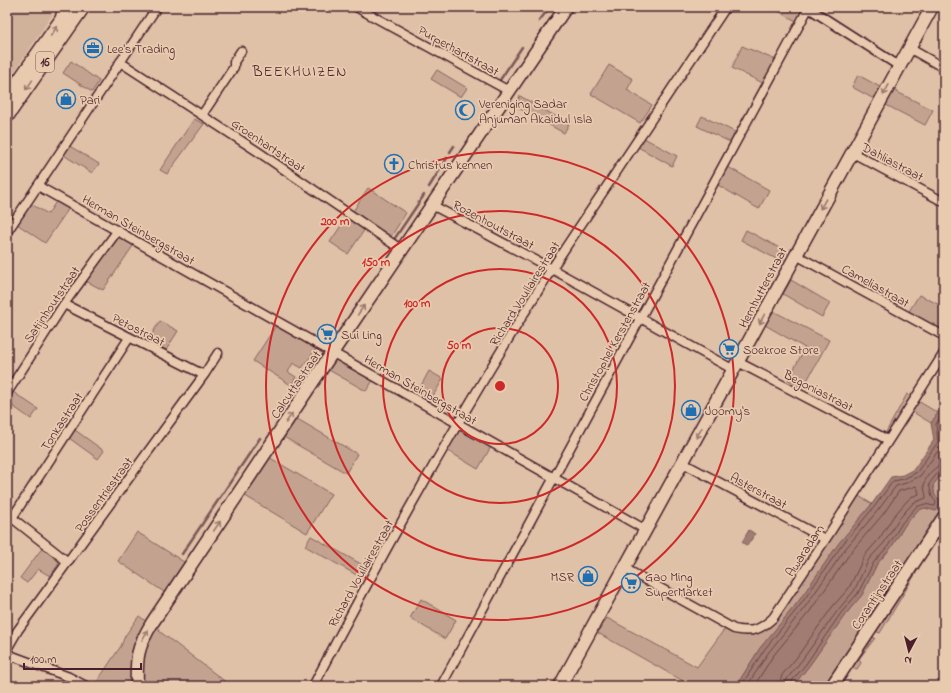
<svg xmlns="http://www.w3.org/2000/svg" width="951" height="693" viewBox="0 0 951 693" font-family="'Indie Flower',sans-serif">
<rect width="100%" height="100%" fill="#dec1a7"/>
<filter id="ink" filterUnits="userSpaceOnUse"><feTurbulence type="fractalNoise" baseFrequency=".025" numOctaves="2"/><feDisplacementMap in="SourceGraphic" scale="8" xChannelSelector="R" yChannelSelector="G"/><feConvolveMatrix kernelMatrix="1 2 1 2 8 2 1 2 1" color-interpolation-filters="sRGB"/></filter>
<g filter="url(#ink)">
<path fill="#d0b29b" d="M7,7H57L7,83Z"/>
<path fill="#c3a390" stroke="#86615e" d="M780,7H803L804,9L798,22L778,11Z
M742,46L776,60L763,83L732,68Z
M71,61L99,81L92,92L63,73Z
M609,65L633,79L627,90L652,105L640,123L591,94Z
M437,70L467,88L461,97L431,79Z
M858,75L880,87L874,99L852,87Z
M893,90L933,110L925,125L886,105Z
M520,96L569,124L564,133L515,106Z
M702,116L737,133L732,143L697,126Z
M194,119L204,124L167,174L160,170Z
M644,138L677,156L672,166L638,147Z
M68,145L99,164L92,173L62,154Z
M726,166L769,190L759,209L716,184Z
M368,188L406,213L390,238L352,213Z
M57,200L69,208L45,243L17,224L31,204L48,214Z
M347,217L365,229L348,254L330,242Z
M746,230L787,252L782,262L741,240Z
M117,236H120L135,243L103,290L84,280Z
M791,280L830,303L822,317L783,294Z
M919,295L944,307V332L908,313Z
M773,311L829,340L803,388L788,380L805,348L765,325Z
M160,321L178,331L166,350L148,340Z
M277,324L317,348L302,368L293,363L288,372L296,377L291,385L253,361Z
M334,358L374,379L366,391L327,369Z
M429,371L443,379L430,401L417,393Z
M13,392L38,409L31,419L7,402Z
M907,394L912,397L890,434L886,432Z
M918,401L938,413L931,423L911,411Z
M294,417L357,454L346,473L282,436Z
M459,429L492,445L478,469L445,449Z
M75,430L104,451L98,459L69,438Z
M267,456L331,494L307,533L242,494Z
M944,471V512L827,686H793L809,666L845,615L862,595L877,564L891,548L905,525L918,510L925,508L936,511L935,496L933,485Z
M857,495L872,504L839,543L798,602L760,648L736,686H692L598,633L607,618L697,667L723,631L728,628L759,630Z
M137,532L187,564L167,594L118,561Z
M311,536L368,568L362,578L305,546Z
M43,547L59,559L58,565L50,576L38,569L27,583L20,578Z
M914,567L919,568L880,633L872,630Z
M421,599L456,620L445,639L410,618Z
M139,616L147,622L132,686H94L121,646L125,636Z
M154,625L160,629L159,631L231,686H141V655Z
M868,636L875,638L859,659L861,663L857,669L846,668Z"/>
<path fill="#a07c72" stroke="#7e5756" d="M944,404V471L933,485L935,496L942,501L936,511L925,508L918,510L905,525L891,548L877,564L862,595L845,615L809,666L793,686H736L760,648L798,602L839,543L872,504L891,477L903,475L914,469L934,440L931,423Z
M749,530L755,534L747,546L742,542Z"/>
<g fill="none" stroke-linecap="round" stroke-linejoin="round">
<path stroke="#6c4447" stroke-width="1" d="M741,686L764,650L801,604L842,545L875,506L893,481L904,479L917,472L938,442L936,424L944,411
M747,686L768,653L805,607L846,548L879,509L896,486L906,483L920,476L943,444C944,435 939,428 944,420
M754,686L773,656L810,611L851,552L884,513L899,491L917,486L919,494L911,497L907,501L893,517L879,539L865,555L849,588L833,606L797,657L782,675L779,686
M785,686L787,679L802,660L838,610L854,591L869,559L884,543L898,520L913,503L926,498C926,494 924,489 924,485C924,477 936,465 944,464
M790,686L791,682L806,664L841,613L858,593L874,562L888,546L902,523L916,507L925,504L934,506H935L936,502L932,497L929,484L940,470L944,469"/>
<path stroke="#7e5756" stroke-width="2.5" d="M539,21L550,7
M500,80L522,47
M450,152L454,146
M429,187L447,158
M395,238L424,195
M296,385L317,355
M182,554L260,438"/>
<g stroke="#4a1f2b" stroke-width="11">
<path id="street" d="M356,7L509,91
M807,7L899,66
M909,48L944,68
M120,62L257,151L402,250
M202,115L234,67V62L241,51
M851,152L944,202
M38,186L646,530
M432,205L552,269L734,370
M7,232L157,7
M796,255L944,336
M64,304L204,375
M738,362L888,440
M7,393L64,304L118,230
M683,463L825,539
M7,514L68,562
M12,518L129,338
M624,568L734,629C752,633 760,630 773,618L829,534L944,353
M7,649L18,630L204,375L218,353
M7,654L69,677L86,686
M313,686C387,544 466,405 551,270C570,240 591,210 611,180C649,122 688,65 726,7
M441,686L809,7"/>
</g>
<g stroke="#4a1f2b" stroke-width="15">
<path id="secondary" d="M137,686C136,657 137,648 152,623L332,353L566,7
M560,686L932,7
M832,686L944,517"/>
</g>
<g stroke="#4a1f2b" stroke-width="16">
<path id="primary" d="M7,98L62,19L65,7
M7,116L83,7"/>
</g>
<use href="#street" stroke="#e8cbaf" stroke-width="8"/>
<use href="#secondary" stroke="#e8cbaf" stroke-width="12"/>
<use href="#primary" stroke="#e8cbaf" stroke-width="13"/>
</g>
<defs><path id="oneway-shaft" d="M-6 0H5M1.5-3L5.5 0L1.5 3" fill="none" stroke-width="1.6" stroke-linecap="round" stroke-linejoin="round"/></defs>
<g stroke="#99756d">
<use href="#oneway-shaft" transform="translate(54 31) rotate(-56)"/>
<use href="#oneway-shaft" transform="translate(29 85) rotate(125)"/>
<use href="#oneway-shaft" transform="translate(886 90) rotate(119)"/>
<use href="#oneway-shaft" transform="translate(823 204) rotate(119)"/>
<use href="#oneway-shaft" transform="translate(361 310) rotate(-56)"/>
<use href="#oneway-shaft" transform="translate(762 319) rotate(118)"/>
<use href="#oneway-shaft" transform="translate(289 418) rotate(-56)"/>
<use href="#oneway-shaft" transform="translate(699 433) rotate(119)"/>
<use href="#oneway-shaft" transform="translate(217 526) rotate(-56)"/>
<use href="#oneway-shaft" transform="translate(145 635) rotate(-59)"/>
</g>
</g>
<g fill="none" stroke="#cf2828" stroke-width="2">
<circle cx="500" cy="386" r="58"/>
<circle cx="500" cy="386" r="117"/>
<circle cx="500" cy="386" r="175"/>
<circle cx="500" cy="386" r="234"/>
</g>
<defs>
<g id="office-ring" transform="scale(1)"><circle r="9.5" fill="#e8cbaf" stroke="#1f6fb2" stroke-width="1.5"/><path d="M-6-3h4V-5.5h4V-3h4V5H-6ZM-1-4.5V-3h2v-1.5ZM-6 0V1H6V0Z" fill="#1f6fb2"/></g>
<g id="shop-ring" transform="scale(1)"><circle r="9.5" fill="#e8cbaf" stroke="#1f6fb2" stroke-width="1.5"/><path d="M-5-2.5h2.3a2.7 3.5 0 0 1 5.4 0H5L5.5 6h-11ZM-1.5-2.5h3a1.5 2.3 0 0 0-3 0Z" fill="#1f6fb2"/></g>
<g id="mosque-ring" transform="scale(1)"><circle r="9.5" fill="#e8cbaf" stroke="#1f6fb2" stroke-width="1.5"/><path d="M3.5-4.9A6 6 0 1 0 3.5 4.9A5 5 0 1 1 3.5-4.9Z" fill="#1f6fb2"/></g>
<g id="church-ring" transform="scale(1)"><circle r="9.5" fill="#e8cbaf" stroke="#1f6fb2" stroke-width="1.5"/><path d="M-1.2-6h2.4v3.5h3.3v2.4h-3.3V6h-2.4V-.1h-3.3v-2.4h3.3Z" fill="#1f6fb2"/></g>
<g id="supermarket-ring" transform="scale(1)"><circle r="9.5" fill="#e8cbaf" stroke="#1f6fb2" stroke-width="1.5"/><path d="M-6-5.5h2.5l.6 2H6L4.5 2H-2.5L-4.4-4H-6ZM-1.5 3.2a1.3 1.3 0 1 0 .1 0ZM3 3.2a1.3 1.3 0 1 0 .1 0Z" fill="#1f6fb2"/></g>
</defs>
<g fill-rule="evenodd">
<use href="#office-ring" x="93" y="48"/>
<use href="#shop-ring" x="66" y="99"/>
<use href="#mosque-ring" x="465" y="110"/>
<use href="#church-ring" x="394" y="164"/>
<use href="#supermarket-ring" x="327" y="334"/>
<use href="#supermarket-ring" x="729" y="349"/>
<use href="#shop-ring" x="691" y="410"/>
<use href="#shop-ring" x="588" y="576"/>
<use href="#supermarket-ring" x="631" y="583"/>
</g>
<g text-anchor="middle" stroke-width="3.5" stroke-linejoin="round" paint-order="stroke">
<rect fill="#e8cbaf" stroke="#795353" stroke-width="1" x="36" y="52" width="18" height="20" rx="3"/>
<g font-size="12" font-weight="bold" fill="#4a1f2b">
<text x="45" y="66">16</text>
</g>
<g font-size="13" fill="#4a1f2b" stroke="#e8cbaf" text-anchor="start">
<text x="107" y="53">Lee's Trading</text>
<text x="80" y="104">Pari</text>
<text x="479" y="108">Vereniging Sadar<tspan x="479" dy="15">Anjuman Akaidul Isla</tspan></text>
<text x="408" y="169">Christus kennen</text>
<text x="341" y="339">Sui Ling</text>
<text x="743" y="354">Soekroe Store</text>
<text x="705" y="415">Joomy's</text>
<text x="574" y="581" text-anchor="end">MSR</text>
<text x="645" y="581">Gao Ming<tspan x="645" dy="15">SuperMarket</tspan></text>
</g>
<g font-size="13" fill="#4a1f2b" stroke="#e8cbaf">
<text transform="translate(459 50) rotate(29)" y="5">Purperhartstraat</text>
<text transform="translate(269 145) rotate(34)" y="5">Groenhartstraat</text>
<text transform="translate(893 161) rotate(28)" y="5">Dahliastraat</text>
<text transform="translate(494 224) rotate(28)" y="5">Rozenhoutstraat</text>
<text transform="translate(139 229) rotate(30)" y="5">Herman Steinbergstraat</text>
<text transform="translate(876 285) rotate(29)" y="5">Cameliastraat</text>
<text transform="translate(762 287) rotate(-62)" y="5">Hernhutterstraat</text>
<text transform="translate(524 293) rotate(-58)" y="5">Richard Voullairestraat</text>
<text transform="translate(51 304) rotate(-56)" y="5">Satijnhoutstraat</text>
<text transform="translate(139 329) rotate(27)" y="5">Petostraat</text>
<text transform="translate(614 341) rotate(-61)" y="5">Christophel Kerstenstraat</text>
<text transform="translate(295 384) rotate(-56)" y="5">Calcuttastraat</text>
<text transform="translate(421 389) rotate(30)" y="5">Herman Steinbergstraat</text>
<text transform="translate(819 390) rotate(27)" y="5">Begoniastraat</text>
<text transform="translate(61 421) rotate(-57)" y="5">Tonkastraat</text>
<text transform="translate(759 490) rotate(28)" y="5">Asterstraat</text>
<text transform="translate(103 494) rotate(-54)" y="5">Possentriestraat</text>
<text transform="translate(804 550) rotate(-57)" y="5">Awaradam</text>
<text transform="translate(360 573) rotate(-61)" y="5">Richard Voullairestraat</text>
<text transform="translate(876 594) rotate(-56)" y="5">Corantijnstraat</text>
</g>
<g font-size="15" letter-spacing="1" fill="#4a1f2b" stroke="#e8cbaf">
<text x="300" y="76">BEEKHUIZEN</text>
</g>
</g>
<circle cx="500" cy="386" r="6" fill="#cf2828" stroke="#e8cbaf" stroke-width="2"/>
<g font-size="12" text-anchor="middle" font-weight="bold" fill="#cf2828" stroke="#e8cbaf" stroke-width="3.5" stroke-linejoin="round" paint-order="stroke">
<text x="335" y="225">200 m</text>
<text x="376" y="266">150 m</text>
<text x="417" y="307">100 m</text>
<text x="459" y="349">50 m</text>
</g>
<rect width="951" height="693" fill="none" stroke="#e8cbaf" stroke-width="24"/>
<rect x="12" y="12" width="927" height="669" fill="none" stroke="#4a1f2b" stroke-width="1.5" filter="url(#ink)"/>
<g transform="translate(909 651) rotate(187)" stroke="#e8cbaf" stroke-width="3" paint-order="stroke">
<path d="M0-3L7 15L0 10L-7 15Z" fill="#4a1f2b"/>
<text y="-6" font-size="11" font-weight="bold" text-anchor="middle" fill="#4a1f2b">N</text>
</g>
<path d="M24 663v6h117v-6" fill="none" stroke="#4a1f2b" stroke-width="2"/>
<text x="30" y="663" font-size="12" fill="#4a1f2b" stroke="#e8cbaf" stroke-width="3" paint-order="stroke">100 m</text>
</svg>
